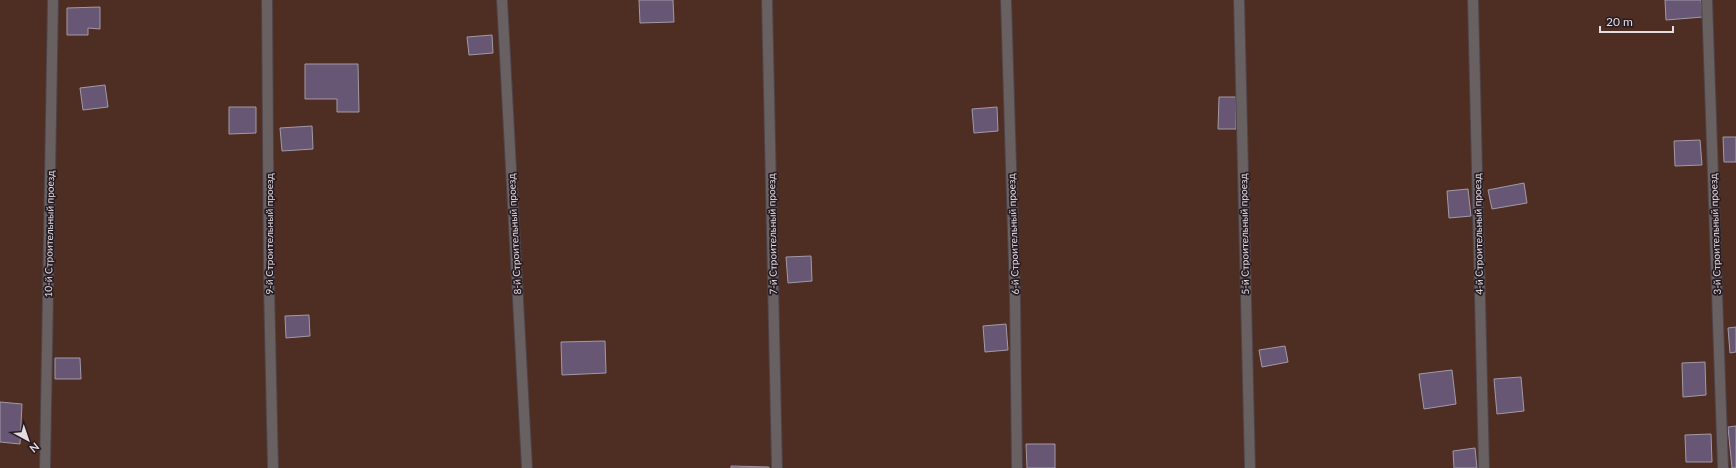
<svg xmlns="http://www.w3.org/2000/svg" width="1736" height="468" viewBox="0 0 1736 468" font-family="Lato,sans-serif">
<rect width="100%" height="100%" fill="#31262d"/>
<path fill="#4e2e22" d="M0,0H1736V468H0Z"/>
<path fill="#685675" stroke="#a29aa7" d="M639,0H673L674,22L640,23Z
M1665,0H1701L1703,17L1666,20Z
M100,7V29L88,28V35H67V8Z
M492,35L493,53L469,55L467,37Z
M305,64H358L359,112H337V99H305Z
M105,85L108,107L83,110L80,88Z
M1219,97H1236V129H1218Z
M229,107H256V133L229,134Z
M997,107L998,131L974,133L972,109Z
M312,126L313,149L282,151L280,128Z
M1723,137H1736V162H1724Z
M1700,140L1702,165L1675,166L1674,141Z
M1524,183L1527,203L1492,209L1488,190Z
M1468,189L1471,216L1449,218L1447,191Z
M811,256L812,281L788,283L786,257Z
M309,315L310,336L286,338L285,316Z
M1006,324L1008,350L985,352L983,326Z
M1736,327V352L1730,353L1728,328Z
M605,341L606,373L562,375L561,342Z
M1285,346L1288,362L1262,367L1259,350Z
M55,358H80L81,379H55Z
M1705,362L1706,395L1683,397L1682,363Z
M1452,370L1456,404L1424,409L1419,374Z
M1521,377L1524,411L1497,414L1494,379Z
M0,402L22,404L20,444L0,442Z
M1736,426V468H1732L1728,427Z
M1711,434L1712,462H1686L1685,435Z
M1026,444H1055V468H1027Z
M1475,448L1477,468H1454L1453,451Z
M731,466L769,467V468H731Z"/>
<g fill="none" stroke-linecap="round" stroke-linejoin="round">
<g stroke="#4e434a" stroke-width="12">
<path id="minor" d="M267,0L269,286L273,468
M502,0L527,468
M767,0L777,468
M1006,0L1015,298L1017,468
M1239,0L1250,468
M1473,0L1484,468
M1707,0L1723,468
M45,468L53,0"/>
</g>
<use href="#minor" stroke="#686061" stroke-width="10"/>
</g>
<g text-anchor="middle" stroke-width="3.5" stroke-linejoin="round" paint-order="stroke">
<g font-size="10" fill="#e4dce0" stroke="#271c23">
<text transform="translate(49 234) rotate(-89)" y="4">10-й Строительный проезд</text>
<text transform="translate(269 234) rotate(-90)" y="4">9-й Строительный проезд</text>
<text transform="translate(514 234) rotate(-93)" y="4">8-й Строительный проезд</text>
<text transform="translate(772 234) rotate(-91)" y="4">7-й Строительный проезд</text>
<text transform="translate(1013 234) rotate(-92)" y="4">6-й Строительный проезд</text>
<text transform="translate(1244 234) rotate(-91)" y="4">5-й Строительный проезд</text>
<text transform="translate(1478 234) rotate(-91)" y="4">4-й Строительный проезд</text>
<text transform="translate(1715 234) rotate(-92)" y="4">3-й Строительный проезд</text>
</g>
</g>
<g transform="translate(28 440) rotate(140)" stroke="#271c23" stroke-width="3" paint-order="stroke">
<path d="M0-3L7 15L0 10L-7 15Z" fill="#e4dce0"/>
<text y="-6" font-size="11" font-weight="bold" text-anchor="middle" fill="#e4dce0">N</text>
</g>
<path d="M1600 26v6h73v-6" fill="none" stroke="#e4dce0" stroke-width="2"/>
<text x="1606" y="26" font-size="12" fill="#e4dce0" stroke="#271c23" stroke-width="3" paint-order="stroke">20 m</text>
</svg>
